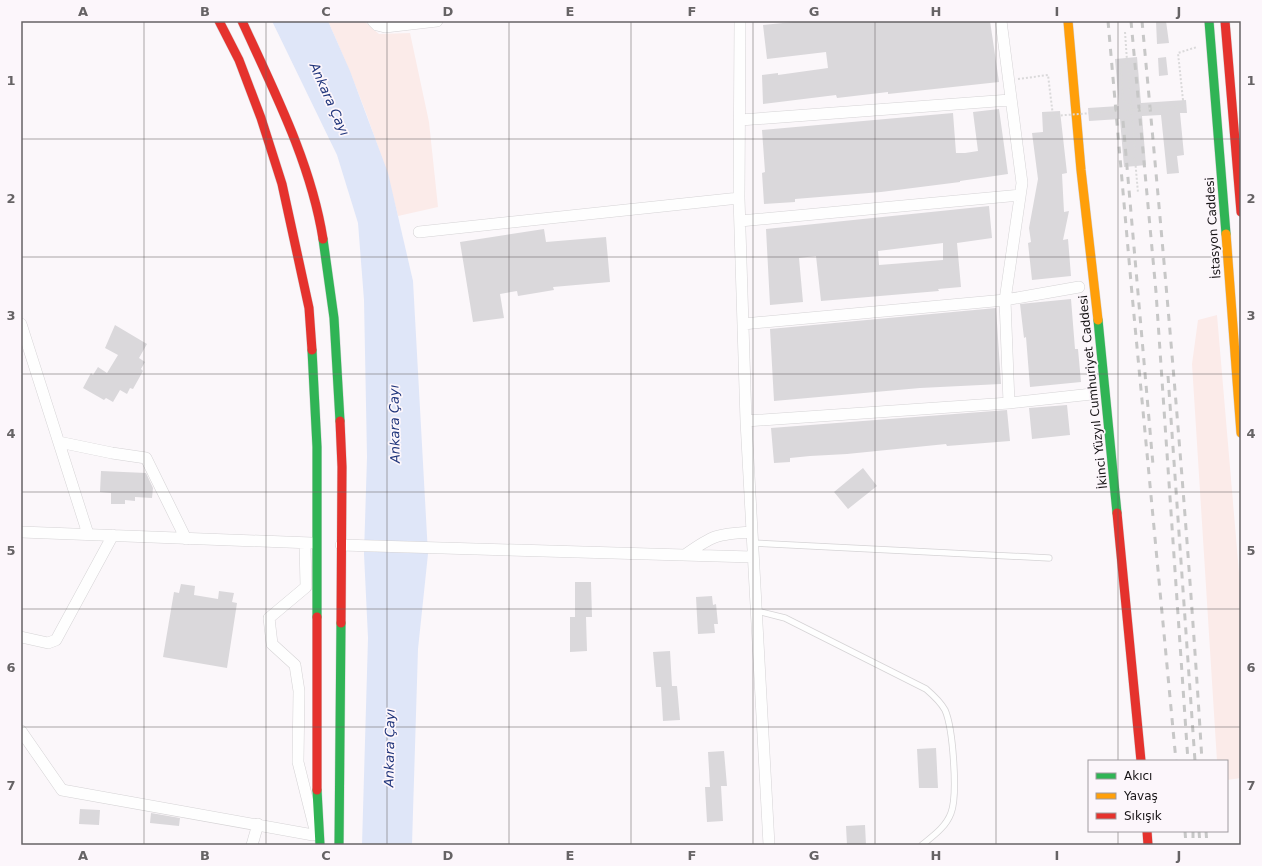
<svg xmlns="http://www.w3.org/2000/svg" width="1262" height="866" viewBox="0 0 1262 866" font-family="'DejaVu Sans',sans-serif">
<rect width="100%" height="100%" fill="#fbf7fa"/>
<path fill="#fbebe9" d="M328,21H364L379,34L410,33L429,122L438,207L398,216C382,149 356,84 328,21Z
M1217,315L1241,596V778L1227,780V761H1217L1192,364L1198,320Z"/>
<path fill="#dfe6f8" d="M272,21H328L350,71L388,173L413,281L428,554L418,649L412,845H362L368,638L364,554L367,457L364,300L358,223L337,155Z"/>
<path fill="#dad8db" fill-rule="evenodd" d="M803,21H990L999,82L888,94V92L837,98L836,95L763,104L762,75L778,73V75L828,68L826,52L767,59L763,25Z
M1156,21H1166L1169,43L1157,44Z
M1137,57L1141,103L1186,100L1187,113H1180L1184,155L1177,156L1179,173L1167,174L1161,115L1142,116L1146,165L1136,166L1124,167L1120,119L1089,121L1088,108L1119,106L1115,59Z
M1166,57L1168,75L1159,76L1158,58Z
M999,109L1008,174L960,181V182L881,192L795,199V202L764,204L762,173L765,172L762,130L953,113L956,153H965L978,151L973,112Z
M1060,111L1067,173L1062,174L1064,212L1069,211L1063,240L1068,239L1071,276L1032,280L1028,243L1031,242L1029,228L1038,179L1032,133L1043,132L1042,112Z
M989,206L992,238L957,243L961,287L938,289L939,291L821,301L816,256L799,258L803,302L770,305L766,229ZM943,243V260L879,265L878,251Z
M544,229L546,242L606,237L610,282L553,287L554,290L518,296L517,291L500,294L504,318L473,322L460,242Z
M1071,299L1075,349H1078L1081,382L1030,387L1026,337L1024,338L1020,304Z
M996,308L1001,384L920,388L774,401L770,329Z
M115,325L147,344L139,358L145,362L141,369L143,371L133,389L130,388L127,394L120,390L113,402L106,398L104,400L83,388L91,373L93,375L98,367L107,373L118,355L105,348Z
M1067,405L1070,435L1032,439L1029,408Z
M1007,410L1010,441L947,446L946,444L847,454L810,456L790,458V462L774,463L771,428Z
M863,468L877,486L848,509L834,492Z
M101,471L146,473L153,488L152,498L135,497V501L125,500V504H111V493L100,492Z
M575,582H591L592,617H586L587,651L570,652V617H575Z
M181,584L195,586L194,595L218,599L219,591L234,593L232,602L237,603L227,668L163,657L174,592L179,593Z
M712,596L713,605L716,604L718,624H714L715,633L698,634L696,597Z
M670,651L672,686H677L680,720L663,721L661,687H656L653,652Z
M936,748L938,788H919L917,749Z
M724,751L727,786H721L723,821L707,822L705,787H710L708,752Z
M80,809L100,810L99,825L79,824Z
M151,813L180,818L179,826L150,823Z
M865,825L866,845H847L846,826Z"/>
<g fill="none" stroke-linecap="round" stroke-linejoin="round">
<g stroke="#d5d3d5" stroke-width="7">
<path id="lane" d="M752,543L1049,558
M757,611L785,618L926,689C933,695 940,701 945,710C953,728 958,795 951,813C946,827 933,836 922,845"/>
</g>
<g stroke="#d5d3d5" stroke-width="12">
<path id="street" d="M373,21L377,25L385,27L437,21
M740,21L739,198L746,421L769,845
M1001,21L1022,183L1005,300L1009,403
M740,120L1010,100
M740,221L1020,195
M419,232L739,198
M21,324L88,534
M743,324L1005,300L1079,287
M746,421L1009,403L1092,394
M59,442L112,453L146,458L186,539
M21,532L312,543
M305,543L306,587L269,618L272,644L295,665L299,691L298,762L314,826
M341,545L752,557
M685,555C713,535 717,534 751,532
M21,637L48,643L56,640L113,535
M21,731L62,790L313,835
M252,845L258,824"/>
</g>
<g stroke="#d5d3d5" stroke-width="10">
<path id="fast" d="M1209,21L1226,234
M323,239L334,318L340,421
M1098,320L1117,513
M312,350L317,447V617
M317,790L320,845
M339,845L341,623"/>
</g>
<g stroke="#d5d3d5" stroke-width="10">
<path id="slow" d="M1068,21L1081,170L1098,320
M1226,234L1241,433"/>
</g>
<g stroke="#d5d3d5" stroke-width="10">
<path id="jam" d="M219,21L239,60L261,118L282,184L309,308L312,350
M242,21C274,91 311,163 323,239
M1225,21L1241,212
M340,421L342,467L341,623
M1117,513L1141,761
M317,617V790
M1147,831L1148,845"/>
</g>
<path stroke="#dad9da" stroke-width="2" stroke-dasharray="2 2" stroke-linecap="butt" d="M1125,32L1127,61L1121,68L1123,100L1131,108
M1128,69L1135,150
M1018,79L1048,75L1053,116
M1183,100L1178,53L1197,47
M1132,113L1124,122L1127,153L1135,159L1138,193"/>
<use href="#lane" stroke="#fefefe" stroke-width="5.5"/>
<use href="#street" stroke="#fefefe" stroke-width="11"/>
<use href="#fast" stroke="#30b455" stroke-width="9"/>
<use href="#slow" stroke="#ff9f0a" stroke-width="9"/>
<use href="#jam" stroke="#e5322d" stroke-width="9"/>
<path stroke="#c7c7c7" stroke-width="3" stroke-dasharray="7 7" stroke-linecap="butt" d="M1108,21L1132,294L1176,761
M1131,21L1156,292L1188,761
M1142,21C1165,267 1187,514 1202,761
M1123,121L1153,465
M1168,376L1195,761
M1185,831L1186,845
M1193,831V845
M1199,831L1200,845
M1206,831L1207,845"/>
<path stroke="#dad9da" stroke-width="2" stroke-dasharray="2 2" stroke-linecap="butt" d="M1045,114L1053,116L1184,106L1183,100"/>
</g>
<path fill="none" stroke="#666365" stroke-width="1" stroke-opacity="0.55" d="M144,21V845M266,21V845M387,21V845M509,21V845M631,21V845M753,21V845M875,21V845M996,21V845M1118,21V761M21,139H1241M21,257H1241M21,374H1241M21,492H1241M21,609H1241M21,727H1241M1118,831V845"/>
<g text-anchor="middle" stroke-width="3.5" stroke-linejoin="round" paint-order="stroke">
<g font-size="12" fill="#161315" stroke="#fcf6fb">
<text transform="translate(1213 228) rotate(-94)" y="4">İstasyon Caddesi</text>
<text transform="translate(1093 392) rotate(-96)" y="4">İkinci Yüzyıl Cumhuriyet Caddesi</text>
</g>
<g font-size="13" font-style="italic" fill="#20357b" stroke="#fcf6fb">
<text transform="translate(330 99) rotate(66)" y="5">Ankara Çayı</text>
<text transform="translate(394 424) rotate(-91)" y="5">Ankara Çayı</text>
<text transform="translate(389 748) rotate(-89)" y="5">Ankara Çayı</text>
</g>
</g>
<rect width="1262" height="866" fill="none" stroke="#fcf6fb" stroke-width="44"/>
<rect x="1088" y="760" width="140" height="72" fill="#fcf6fb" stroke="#a09b9f"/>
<rect x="1096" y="773" width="20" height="6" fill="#30b455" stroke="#a09b9f"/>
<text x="1124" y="780" font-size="12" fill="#161315">Akıcı</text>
<rect x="1096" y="793" width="20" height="6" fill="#ff9f0a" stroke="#a09b9f"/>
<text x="1124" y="800" font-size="12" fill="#161315">Yavaş</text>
<rect x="1096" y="813" width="20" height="6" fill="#e5322d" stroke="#a09b9f"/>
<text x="1124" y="820" font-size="12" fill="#161315">Sıkışık</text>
<rect x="22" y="22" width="1218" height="822" fill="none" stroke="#666365" stroke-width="1.5"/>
<g font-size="13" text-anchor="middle" font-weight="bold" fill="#666365">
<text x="83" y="16">A</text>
<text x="205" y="16">B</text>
<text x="326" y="16">C</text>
<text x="448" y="16">D</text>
<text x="570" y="16">E</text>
<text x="692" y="16">F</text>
<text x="814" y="16">G</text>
<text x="936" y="16">H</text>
<text x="1057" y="16">I</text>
<text x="1179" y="16">J</text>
<text x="11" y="85">1</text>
<text x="1251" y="85">1</text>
<text x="11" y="203">2</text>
<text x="1251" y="203">2</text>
<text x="11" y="320">3</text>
<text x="1251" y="320">3</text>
<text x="11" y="438">4</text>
<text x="1251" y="438">4</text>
<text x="11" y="555">5</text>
<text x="1251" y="555">5</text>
<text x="11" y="672">6</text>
<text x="1251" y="672">6</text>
<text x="11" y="790">7</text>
<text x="1251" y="790">7</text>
<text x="83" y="860">A</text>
<text x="205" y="860">B</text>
<text x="326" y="860">C</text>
<text x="448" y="860">D</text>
<text x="570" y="860">E</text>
<text x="692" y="860">F</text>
<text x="814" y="860">G</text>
<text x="936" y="860">H</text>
<text x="1057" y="860">I</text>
<text x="1179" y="860">J</text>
</g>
</svg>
